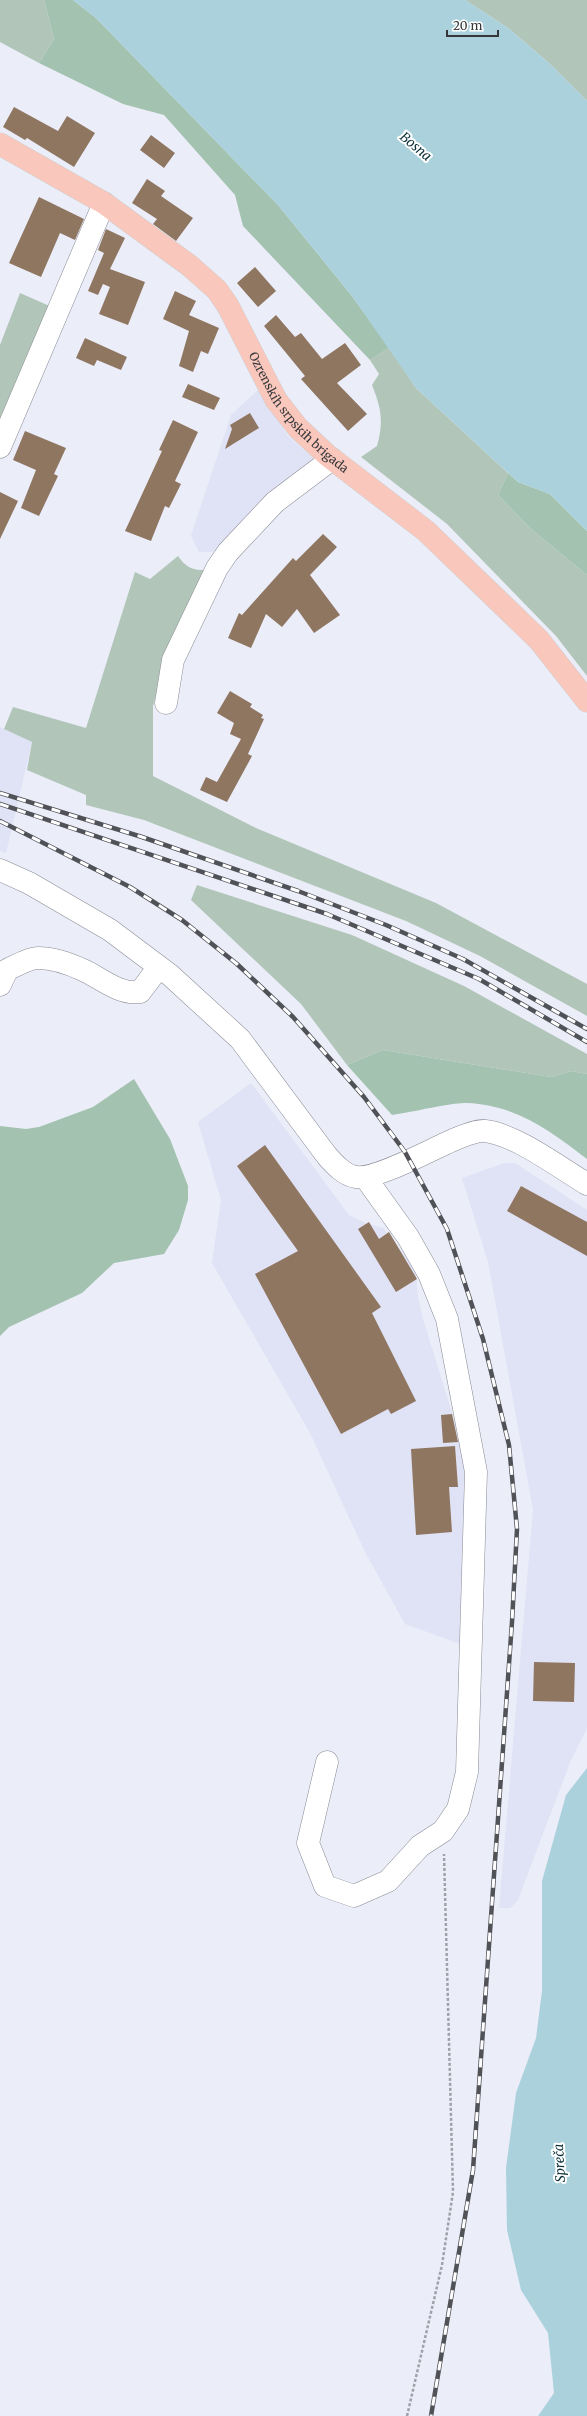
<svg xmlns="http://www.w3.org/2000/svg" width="587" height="2416" viewBox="0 0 587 2416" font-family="Merriweather,serif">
<rect width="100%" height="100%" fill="#ebedf9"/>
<path fill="#e0e2f5" d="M258,390L288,436L314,459L222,548L211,552H199L191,536L231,415Z
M0,727L32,742L6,853L0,851Z
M251,1083L349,1215L365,1223L383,1228L407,1258L416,1274L418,1297L423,1319L469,1468L466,1646L405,1624L365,1552L310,1433L212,1263L221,1200L198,1122Z
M504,1163H515L587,1210V1728L571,1760L518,1900L510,1908H499L533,1510L488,1262L462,1178Z"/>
<path fill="#b1c6b9" d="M0,0H44L54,39L39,63L0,42Z
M465,0H587V101L550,64L508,28Z
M20,293L54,308L0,426V345Z
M389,348L416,388L508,473L498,495L530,528L587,575V676L556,636L447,524L361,457L377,446C384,421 381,408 372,385L379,374L370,360Z
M178,556C186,568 195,572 209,569L165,662L153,706V776L256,828L436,903L587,984V1016L480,956L406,921L144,820L86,805V795L27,770L32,742L4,729L13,707L86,728L135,572L150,579Z
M197,885L352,935L464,986L587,1054V1074L571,1071L551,1077L383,1050L347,1065L301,1004L191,900Z"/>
<path fill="#a3c2af" d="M44,0H73L96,18L278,205L352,296L389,348L370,360L243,226L235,195L164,115L123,104L39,63L54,39Z
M508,473L518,482L550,494L587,531V575L530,528L498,495Z
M383,1050L551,1077L571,1071L587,1074V1159C550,1131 516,1105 467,1103C447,1103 414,1112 392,1115L347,1065Z
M134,1079L170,1139L188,1186V1200L179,1230L164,1254L114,1263L82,1293L9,1327L0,1336V1126L26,1129L39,1127L93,1107Z"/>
<path fill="#abd2dc" d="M73,0H465L508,28L550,64L587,101V531L550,494L518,482L416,388L352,296L278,205L96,18Z
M587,1768V2416H538L554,2393L548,2333L521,2290L507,2230L506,2168L516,2093L536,2038L542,1991V1881L566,1795Z"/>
<path fill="#8f7661" d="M14,107L58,131L67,116L95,133L74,167L27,138L25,140L3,127Z
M151,135L175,153L164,168L140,150Z
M147,179L165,191L161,196L193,218L176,241L153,224L157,219L132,203Z
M39,197L84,219L75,240L60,233L41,277L9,263Z
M106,229L125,238L110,269L145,282L128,325L99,314L110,287L103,284L98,295L88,291L104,253L98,250Z
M255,267L276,291L258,307L237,283Z
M175,291L196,301L189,315L219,328L208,354L201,351L193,372L179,366L189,331L163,319Z
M276,315L295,337L301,333L322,359L345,343L361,365L337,383L367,414L348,431L301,379L305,376L264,326Z
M85,338L127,357L121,370L97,360L94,366L76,358Z
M188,384L220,398L214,410L182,397Z
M250,413L259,428L225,449L232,429L230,425Z
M173,420L198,432L175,481L181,484L169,508L165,506L151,541L125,531L162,451L159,450Z
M25,431L66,448L54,474L58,476L39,516L21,508L36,470L13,460Z
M0,492L18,501L0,539Z
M323,534L337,547L310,575L340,615L314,633L297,609L282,627L266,614L251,648L228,638L239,613L242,615L293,558L296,561Z
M230,691L252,704L250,707L263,715L261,718L264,719L248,754L252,756L227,802L200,790L206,777L217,782L241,739L230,734L234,723L217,713Z
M265,1145L381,1307L372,1313L416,1401L391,1414L388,1409L341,1434L255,1274L298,1251L237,1166Z
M521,1186L587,1222V1256L507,1211Z
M369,1222L379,1239L389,1232L417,1279L396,1292L358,1229Z
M452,1414L458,1442L443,1443L441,1415Z
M455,1446L458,1487H449L452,1532L416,1535L411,1449Z
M534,1662L575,1663L574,1702L533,1701Z"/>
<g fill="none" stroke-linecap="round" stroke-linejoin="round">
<g stroke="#898b95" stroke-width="23">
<path id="minor" d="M0,447L104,203
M166,703L173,660L217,568L228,552L275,502L332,459
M0,870L29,883L110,930L170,975L240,1039L327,1156C335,1165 344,1175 356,1177C377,1180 435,1147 458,1138C466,1135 476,1130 485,1131C515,1134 560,1168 587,1184
M0,985L7,970C15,966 29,958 38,958C53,958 70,964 83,970C101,978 119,995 140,992L159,967
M327,1762L308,1843L325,1886L354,1896L388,1881L420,1846L443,1831L458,1809L467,1772L476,1472L447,1319L429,1274L408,1237L365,1177"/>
</g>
<g stroke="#cfcfd0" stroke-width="23">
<g id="major">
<path id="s1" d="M0,144L104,203L190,266L217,290L228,306L276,400L298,428L327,455L426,531L539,640L587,701"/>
</g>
</g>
<path stroke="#9fa1a9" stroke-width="2.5" stroke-dasharray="3 2" stroke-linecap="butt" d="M407,2416L442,2265L453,2192L444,1854"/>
<use href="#minor" stroke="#fff" stroke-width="22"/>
<use href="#major" stroke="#f9c7bb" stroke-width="22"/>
<g stroke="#515257" stroke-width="4.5">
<path id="rail" d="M0,793L142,837L298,891L386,925L463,959L587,1029
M0,804L327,914L479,979L587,1042
M0,821L130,887L182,920L237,964L293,1017L364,1097L405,1152L447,1229L483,1339L509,1445L517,1529L512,1622L473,2170L431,2416"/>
</g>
<use href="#rail" stroke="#fff" stroke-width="3" stroke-dasharray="9" stroke-linecap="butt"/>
</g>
<g text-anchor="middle" stroke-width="4" stroke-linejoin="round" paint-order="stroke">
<g font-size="12" fill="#36373b" stroke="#fff">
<text dy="4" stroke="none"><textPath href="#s1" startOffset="411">Ozrenskih srpskih brigada</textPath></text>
</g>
<g font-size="13" font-style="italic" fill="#092f38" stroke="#fff">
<text transform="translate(416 146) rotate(40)" y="5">Bosna</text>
<text transform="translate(559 2163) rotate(-93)" y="5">Spreča</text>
</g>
</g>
<path d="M447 30v6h51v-6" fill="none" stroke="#36373b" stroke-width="2"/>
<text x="453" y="30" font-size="12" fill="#36373b" stroke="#ffffff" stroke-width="3" paint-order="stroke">20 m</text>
</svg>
